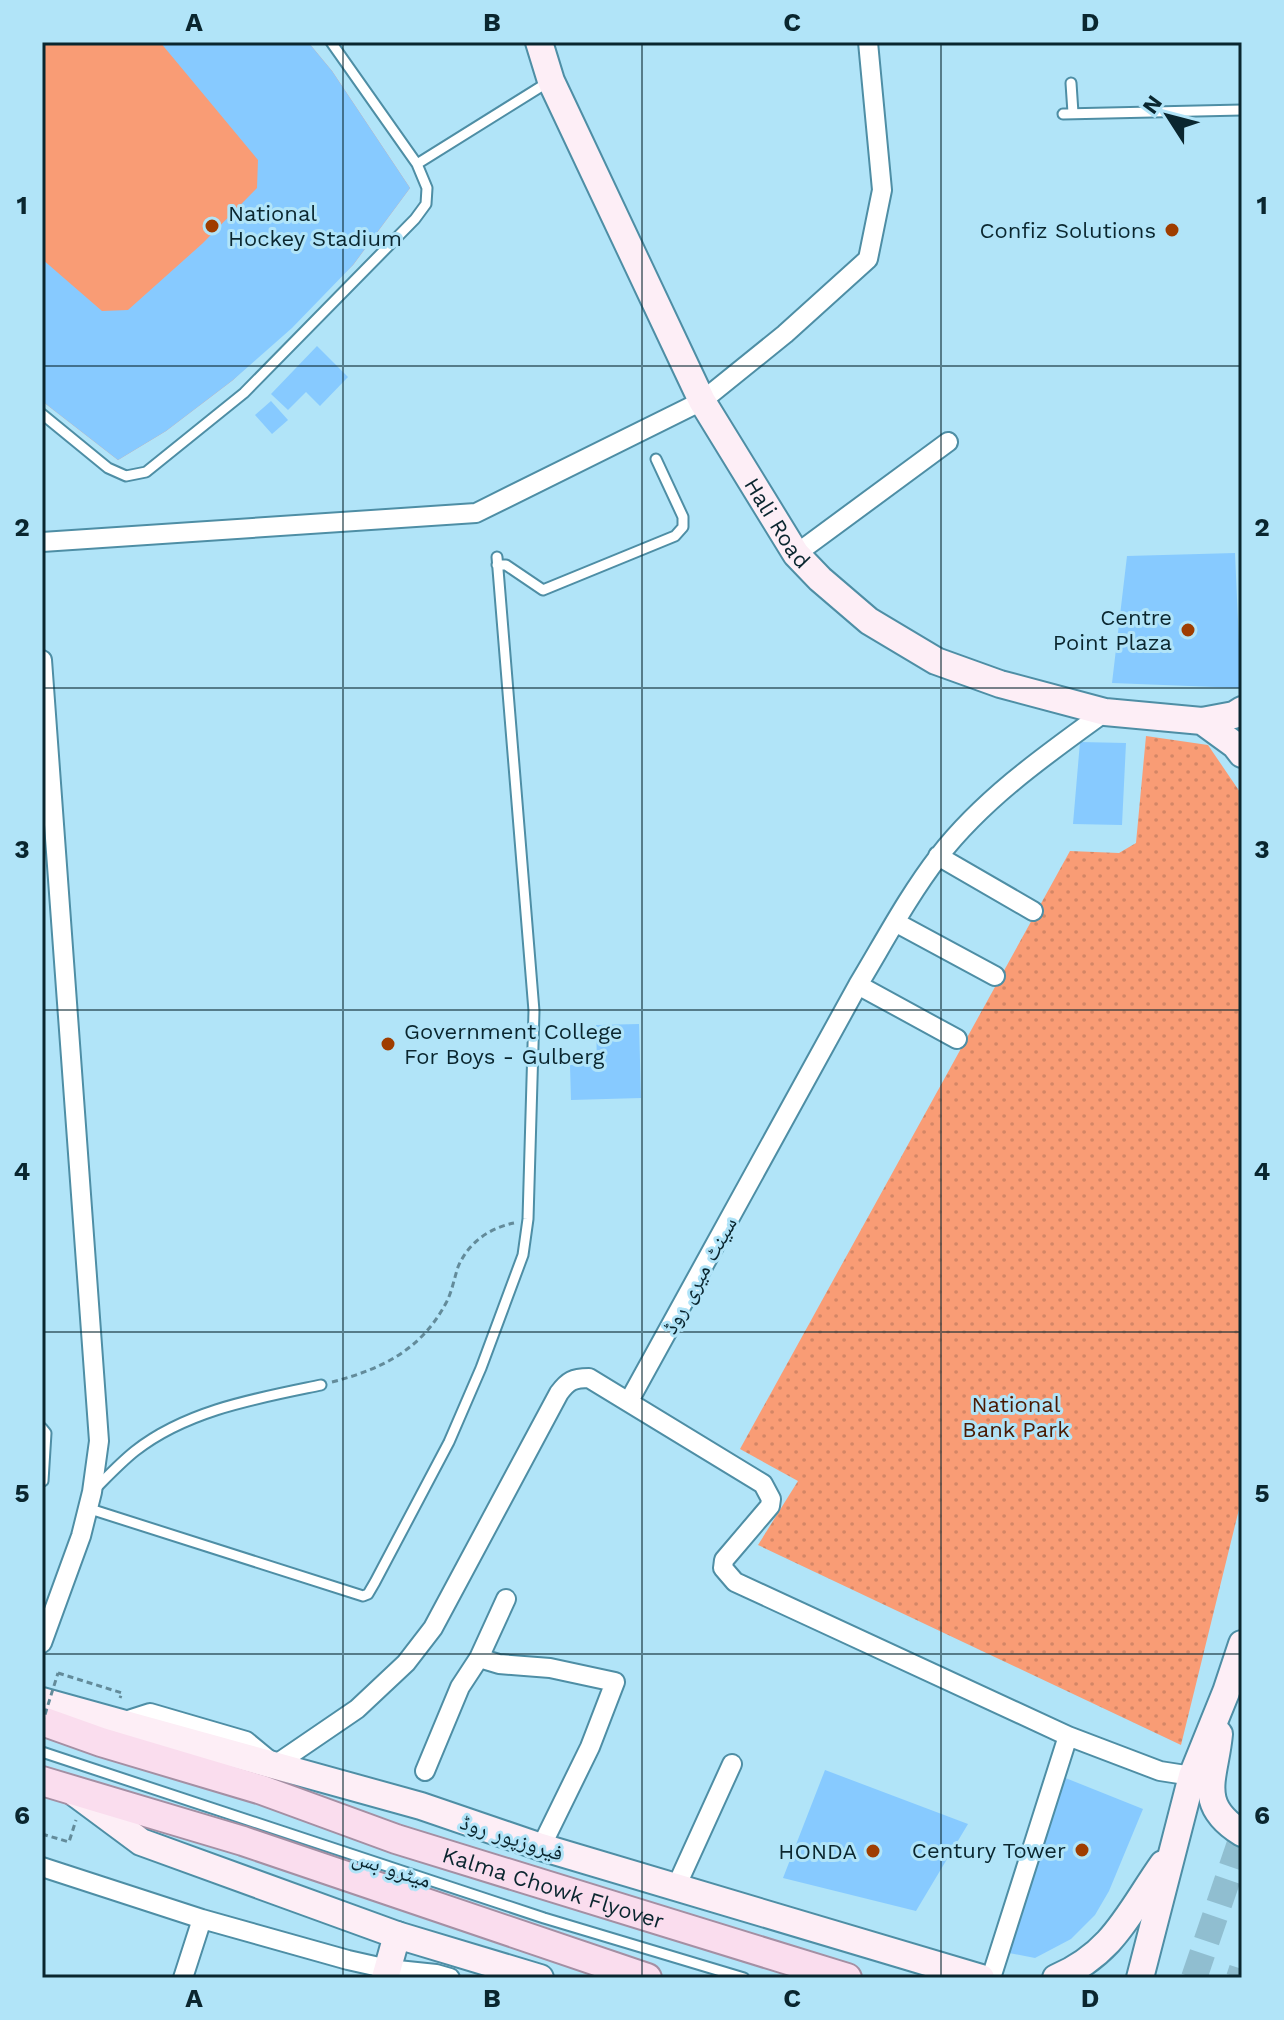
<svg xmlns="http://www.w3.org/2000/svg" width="1284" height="2020" viewBox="0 0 1284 2020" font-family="'Work Sans','Noto Naskh Arabic',sans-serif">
<defs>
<pattern id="park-dots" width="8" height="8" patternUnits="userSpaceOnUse" patternTransform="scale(2)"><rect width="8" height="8" fill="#f99c75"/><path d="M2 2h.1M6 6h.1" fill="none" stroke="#d48666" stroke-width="1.8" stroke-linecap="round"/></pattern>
</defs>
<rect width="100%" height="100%" fill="#b1e4f8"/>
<path fill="url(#park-dots)" d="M1146,736L1208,745L1242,795V1497L1181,1745L758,1545L798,1481L740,1449L1070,851L1119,853L1136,843Z"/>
<path fill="#f99c75" d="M42,42H308L332,71L410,188L353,265L233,380L166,431L118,460L42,401Z"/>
<path fill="#87caff" d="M160,42H308L332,71L410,188L353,265L292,328L233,380L166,431L118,460L42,401V259L102,311L128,310L203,243L257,188L258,160Z
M317,346L348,377L320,406L306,392L288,410L271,394Z
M271,401L288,420L272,434L255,415Z
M1235,553L1241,688L1112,683L1127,556Z
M1080,742L1126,743L1122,825L1073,824Z
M639,1024L641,1098L571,1100L570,1065L597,1064L596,1025Z
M825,1770L968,1824L916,1911L783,1878Z
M1063,1777L1143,1809L1109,1891L1095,1915L1071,1939L1035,1958L1004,1952Z"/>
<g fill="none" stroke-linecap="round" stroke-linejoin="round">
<path stroke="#90bed0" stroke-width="26" stroke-dasharray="26 13" stroke-linecap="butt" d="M1194,1978L1242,1837
M1239,1978L1242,1969"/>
<g stroke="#4e8ea5" stroke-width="13">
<path id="lane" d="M1071,83L1073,113
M1063,114L1242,110
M417,164L550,81
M42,414L108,468L126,476L146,472L244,393L415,219L426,204L427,188L417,164L331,42
M497,565H506L543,590L675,536L683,527V517L656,459
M42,1428L46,1433L43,1481
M94,1490C107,1477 120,1463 135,1451C187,1410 258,1398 321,1385
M87,1508L363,1596L368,1594L375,1582L449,1442L481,1368L523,1255L528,1219L534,1011L497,557
M42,1752L544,1918L744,1978"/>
</g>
<g stroke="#4e8ea5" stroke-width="22">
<path id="street" d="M42,542L476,513L702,401L785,334L868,259L882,190L868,42
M796,554L948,442
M42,660L99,1441L92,1492L81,1536L42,1643
M938,856L1033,911
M895,922L995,976
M858,985L957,1039
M629,1401L858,985C884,942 908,896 939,856C984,798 1047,754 1105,712
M479,1658L506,1599
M122,1722L150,1713L246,1741L275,1765L357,1709L406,1663L433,1628L559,1393C568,1381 573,1378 589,1378L763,1484L771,1499L770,1506L724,1560L723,1568L735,1582L1068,1736L1160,1771L1192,1776
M425,1771L460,1687L479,1658L499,1664L550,1668L615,1682L590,1747L541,1847
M42,1867L202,1919L348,1960L388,1969L436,1974L450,1978
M676,1887L732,1764
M183,1978L202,1919
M991,1978L1068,1736"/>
</g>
<g stroke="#4e8ea5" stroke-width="30">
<g id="secondary">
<path id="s1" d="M539,42L551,81L702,401L796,554L820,579L869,621L936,661L1000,684L1105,712L1202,721L1235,745L1242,754"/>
<path d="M1202,721L1234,715L1242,710"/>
<path d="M42,1701L421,1806L541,1847L981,1978"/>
<path d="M1219,1734C1215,1778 1195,1804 1242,1833"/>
<path d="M75,1793L141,1842L397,1935L540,1978"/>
<path d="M385,1978L397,1935"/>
<path d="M1056,1978C1114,1953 1129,1912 1163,1864"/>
<path d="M1140,1978L1192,1776L1226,1692L1242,1644"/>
</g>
</g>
<g stroke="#a48fa3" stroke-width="32">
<g id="primary">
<path id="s2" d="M42,1721L101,1742L262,1790L396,1839L847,1978"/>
<path d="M42,1781L243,1841L647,1978"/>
</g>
</g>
<path stroke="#638b9a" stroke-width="3" stroke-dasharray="6 4" stroke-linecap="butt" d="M332,1382C382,1369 421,1350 446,1303C452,1292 454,1279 458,1267C468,1243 489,1228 514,1223
M58,1673L122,1693L120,1698
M42,1834L69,1842L76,1820"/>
<use href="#lane" stroke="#fff" stroke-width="9"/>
<use href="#street" stroke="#fff" stroke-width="18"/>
<use href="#secondary" stroke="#fdeef6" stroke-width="26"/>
<use href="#primary" stroke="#faddee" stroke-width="28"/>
<path stroke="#638b9a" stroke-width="3" stroke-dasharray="6 4" stroke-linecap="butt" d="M42,1724L58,1673"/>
</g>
<path fill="none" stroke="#0a262f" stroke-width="2" stroke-opacity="0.55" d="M343,42V1978M642,42V1978M941,42V1978M42,366H1242M42,688H1242M42,1010H1242M42,1332H1242M42,1654H1242"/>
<g fill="#9f3d00" stroke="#b1e4f8" stroke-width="3">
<circle cx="212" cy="226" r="8"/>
<circle cx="1172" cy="230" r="8"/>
<circle cx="1188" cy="630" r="8"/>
<circle cx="388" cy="1044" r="8"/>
<circle cx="1082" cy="1850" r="8"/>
<circle cx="873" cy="1851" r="8"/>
</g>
<g text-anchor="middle" stroke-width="6" stroke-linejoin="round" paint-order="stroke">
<g font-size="22" fill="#0a262f" stroke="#b1e4f8" text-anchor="end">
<text x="228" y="221" text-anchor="start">National<tspan x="228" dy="25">Hockey Stadium</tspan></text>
<text x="1156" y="238">Confiz Solutions</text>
<text x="1172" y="625">Centre<tspan x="1172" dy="25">Point Plaza</tspan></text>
<text x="404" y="1039" text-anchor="start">Government College<tspan x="404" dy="25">For Boys - Gulberg</tspan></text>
<text x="1066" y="1858">Century Tower</text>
<text x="857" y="1859">HONDA</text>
</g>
<g font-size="22" fill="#0a262f" stroke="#b1e4f8">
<text dy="8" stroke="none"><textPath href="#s1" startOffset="538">Hali Road</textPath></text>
<text transform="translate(699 1275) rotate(-61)" y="8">سینٹ میری روڈ</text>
<text transform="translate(512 1837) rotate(18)" y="8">فیروزپور روڈ</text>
<text transform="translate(392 1868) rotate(18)" y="8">میٹرو بس</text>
<text dy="8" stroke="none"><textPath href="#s2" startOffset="538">Kalma Chowk Flyover</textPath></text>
</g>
<g font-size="22" fill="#491902" stroke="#b1e4f8">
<text x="1016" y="1412">National<tspan x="1016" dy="25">Bank Park</tspan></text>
</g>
</g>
<rect width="1284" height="2020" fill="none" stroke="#b1e4f8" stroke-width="88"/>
<g transform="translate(1168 116) rotate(306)" stroke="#b1e4f8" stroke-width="6" paint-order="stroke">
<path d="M0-6L14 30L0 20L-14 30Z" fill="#0a262f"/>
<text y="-12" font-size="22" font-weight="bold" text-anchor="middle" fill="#0a262f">N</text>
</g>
<rect x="44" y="44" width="1196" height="1932" fill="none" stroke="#0a262f" stroke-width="3"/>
<g font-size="26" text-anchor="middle" font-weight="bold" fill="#0a262f">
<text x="194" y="31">A</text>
<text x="492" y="31">B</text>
<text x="792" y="31">C</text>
<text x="1090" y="31">D</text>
<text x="22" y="214">1</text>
<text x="1262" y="214">1</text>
<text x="22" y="536">2</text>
<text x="1262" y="536">2</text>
<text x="22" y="858">3</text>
<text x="1262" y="858">3</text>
<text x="22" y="1180">4</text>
<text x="1262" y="1180">4</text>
<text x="22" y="1502">5</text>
<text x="1262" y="1502">5</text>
<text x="22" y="1824">6</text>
<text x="1262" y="1824">6</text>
<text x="194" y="2007">A</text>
<text x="492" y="2007">B</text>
<text x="792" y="2007">C</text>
<text x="1090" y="2007">D</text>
</g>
</svg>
